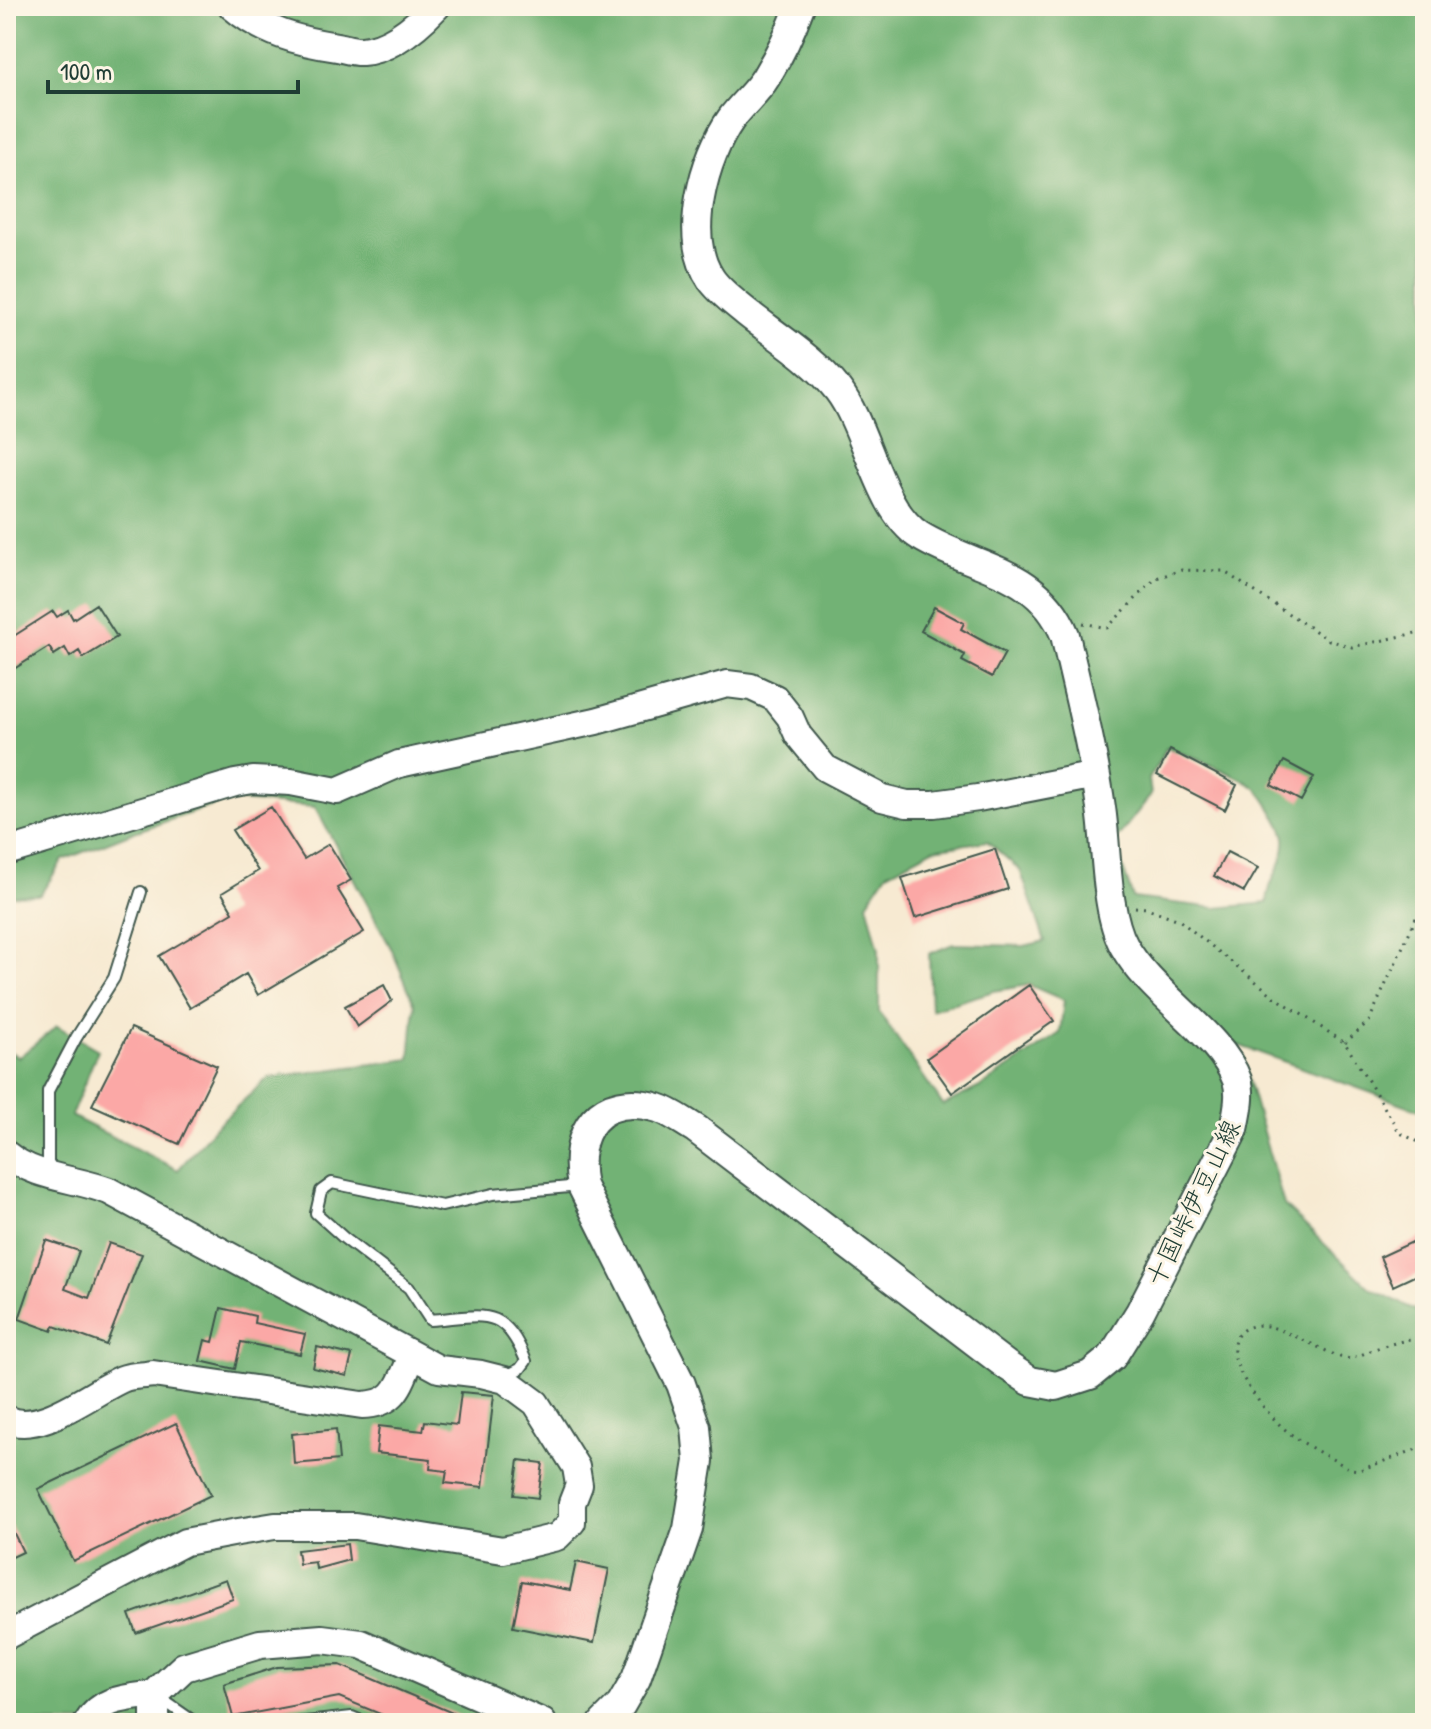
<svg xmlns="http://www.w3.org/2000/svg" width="1431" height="1729" viewBox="0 0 1431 1729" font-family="'Patrick Hand','Klee One',sans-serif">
<rect width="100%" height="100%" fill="#fcf5e5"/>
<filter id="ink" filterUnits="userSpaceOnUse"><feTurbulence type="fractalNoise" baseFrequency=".0125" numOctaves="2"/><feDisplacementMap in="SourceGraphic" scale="16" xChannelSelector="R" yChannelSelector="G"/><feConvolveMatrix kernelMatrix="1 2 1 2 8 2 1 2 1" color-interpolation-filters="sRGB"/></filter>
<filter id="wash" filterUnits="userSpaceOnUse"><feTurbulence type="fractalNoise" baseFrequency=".006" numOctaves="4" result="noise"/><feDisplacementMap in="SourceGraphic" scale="32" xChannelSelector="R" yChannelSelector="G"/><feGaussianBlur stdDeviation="1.8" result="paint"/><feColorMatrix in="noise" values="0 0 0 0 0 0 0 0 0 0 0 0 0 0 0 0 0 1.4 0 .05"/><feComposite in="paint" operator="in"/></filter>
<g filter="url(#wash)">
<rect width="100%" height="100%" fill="#f7ead2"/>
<path fill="#72b274" stroke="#487854" stroke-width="2" fill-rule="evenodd" d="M6,6H1425V1112L1238,1045L1284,1205L1370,1288L1425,1315V1723H6V1050L19,1057L57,1026L98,1050L71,1116L178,1170L215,1127L268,1078L410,1059L415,1005L392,950L315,807L229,800L134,832L63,860L40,895L6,896ZM1167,747C1194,759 1229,770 1253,786C1262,791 1284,828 1285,838C1287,864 1268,877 1267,903L1216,908L1133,898L1114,842L1151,795L1149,779ZM987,841L1020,870L1045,941L1024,946L953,944L929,954L931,1010L994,991L1029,985L1064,1000L1060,1033L982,1086L943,1105L879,1012V950L867,903L887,873L933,849Z"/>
<g id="blocks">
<path fill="#fba8a6" d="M96,604L117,637L83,658L79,651L70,657L65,648L54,655L49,647L6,674V641L53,611L57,617L68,610L73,619Z
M934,607L964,623L961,629L1005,653L992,677L962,661L965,655L921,631Z
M1170,750L1237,785L1225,810L1157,775Z
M1284,761L1314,777L1301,801L1271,785Z
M271,807L304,859L329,844L351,880L337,888L364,932L258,995L246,974L190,1008L159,956L233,912L222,893L258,871L232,830Z
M995,849L1008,889L915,918L902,878Z
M1227,852L1258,868L1244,892L1214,876Z
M384,985L392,1001L357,1027L345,1006Z
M1029,985L1054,1021L952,1093L927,1058Z
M131,1028L217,1066L179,1144L92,1105Z
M1425,1236V1271L1393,1286L1380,1257Z
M46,1240L79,1251L65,1289L89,1298L109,1243L142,1254L106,1345L54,1326L52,1331L19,1319Z
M221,1308L255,1316L254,1323L305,1334L300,1354L241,1342L235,1369L200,1361L205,1340L213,1342Z
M317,1347L352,1355L347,1376L313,1368Z
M461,1392L494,1395L483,1487L445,1483L447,1471L430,1469L431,1459L376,1453L379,1426L423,1431L425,1421L457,1425Z
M176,1423L211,1495L73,1561L38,1489Z
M336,1429L339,1460L294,1464L292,1434Z
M519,1460L543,1463L538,1498L514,1495Z
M6,1517L23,1552L6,1560Z
M347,1544L349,1560L316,1569L315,1562L299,1564L297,1550Z
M576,1562L609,1569L594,1643L513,1627L522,1581L570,1590Z
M226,1579L233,1599L136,1633L129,1614Z
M340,1665L476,1723H402L339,1697L233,1717L224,1684L277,1667Z"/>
</g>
</g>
<g filter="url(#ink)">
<use href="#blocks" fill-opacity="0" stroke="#3f574c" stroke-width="2"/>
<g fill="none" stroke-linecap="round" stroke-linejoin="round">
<g stroke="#3f574c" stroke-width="14">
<path id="service" d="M48,1173V1091L76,1038L114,978L141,892
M506,1376L520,1369L526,1361C503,1304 483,1316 430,1320L409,1288L344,1238L316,1213L321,1191L332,1183L442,1206L493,1194L580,1186
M160,1698L196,1723
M296,1723L352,1717L366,1723"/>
</g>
<g stroke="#3f574c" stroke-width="30">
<path id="tertiary" d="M6,852L235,783L253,780L291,782L337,791L399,764L596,721L727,684L751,687L775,698L790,717L798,735L825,768L882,798L907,804H934L978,798L1096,775
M6,1154C35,1178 75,1178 109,1191L439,1369L481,1374L505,1380L536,1403L576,1467L579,1485L572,1503V1522L557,1537L503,1550L355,1526H275L238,1532L185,1542L6,1636
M6,1419C40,1436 90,1393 122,1379C131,1375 142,1376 153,1374L362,1405C397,1404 399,1385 412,1356
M87,1723C102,1697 128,1698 155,1694"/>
</g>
<g stroke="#3f574c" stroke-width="32">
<path id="secondary" d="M233,6C263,32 298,41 337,47C344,48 354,52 362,51C390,49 417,26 436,6
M155,1723V1694L184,1667L260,1644L322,1639L361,1644L542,1723
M603,1723L621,1705L636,1679L688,1529L699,1461L696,1427L681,1384L582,1186C571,1132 599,1091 658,1108C671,1112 684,1122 696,1129L1006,1365L1030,1381L1056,1386L1090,1375L1112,1357L1140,1312L1234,1129C1237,1114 1242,1095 1237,1080C1220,1033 1151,995 1124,946C1105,912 1107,847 1101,808C1093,750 1078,692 1065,635C1038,569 974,569 920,536C878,509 868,429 838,390C814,359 776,336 746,312C734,302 720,292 711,279C682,237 704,157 731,119C742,104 757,92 766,77C780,54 791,31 800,6"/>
</g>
<path stroke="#3f574c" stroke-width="3" stroke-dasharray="2 6" stroke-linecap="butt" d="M1083,623L1107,628L1156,578L1182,570L1223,571L1329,640L1352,647L1425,631
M1135,907L1147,908L1179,920L1275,997L1345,1043L1400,1133L1425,1145
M1345,1043L1369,1021L1425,898
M1425,1335L1380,1347L1351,1359L1340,1357C1320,1349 1286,1330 1267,1326C1258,1324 1250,1326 1243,1330C1214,1351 1261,1406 1278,1423C1298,1443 1326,1455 1350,1469L1360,1470L1425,1446
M1425,1554L1419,1578L1425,1590"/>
<use href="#service" stroke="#fff" stroke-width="10"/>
<use href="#tertiary" stroke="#fff" stroke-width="26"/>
<use href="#secondary" stroke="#fff" stroke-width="28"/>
</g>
</g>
<g text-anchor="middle" stroke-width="6" stroke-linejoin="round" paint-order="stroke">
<g font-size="26" fill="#1f3d34" stroke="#fcf5e5">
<text transform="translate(1193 1203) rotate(-64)" y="9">十国峠伊豆山線</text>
</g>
</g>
<rect width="1431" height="1729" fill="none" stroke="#fcf5e5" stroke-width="32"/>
<path d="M48 80v12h250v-12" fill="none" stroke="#1f3d34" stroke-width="4"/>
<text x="60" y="80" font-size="24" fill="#1f3d34" stroke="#fcf5e5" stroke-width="6" paint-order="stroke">100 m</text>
</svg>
